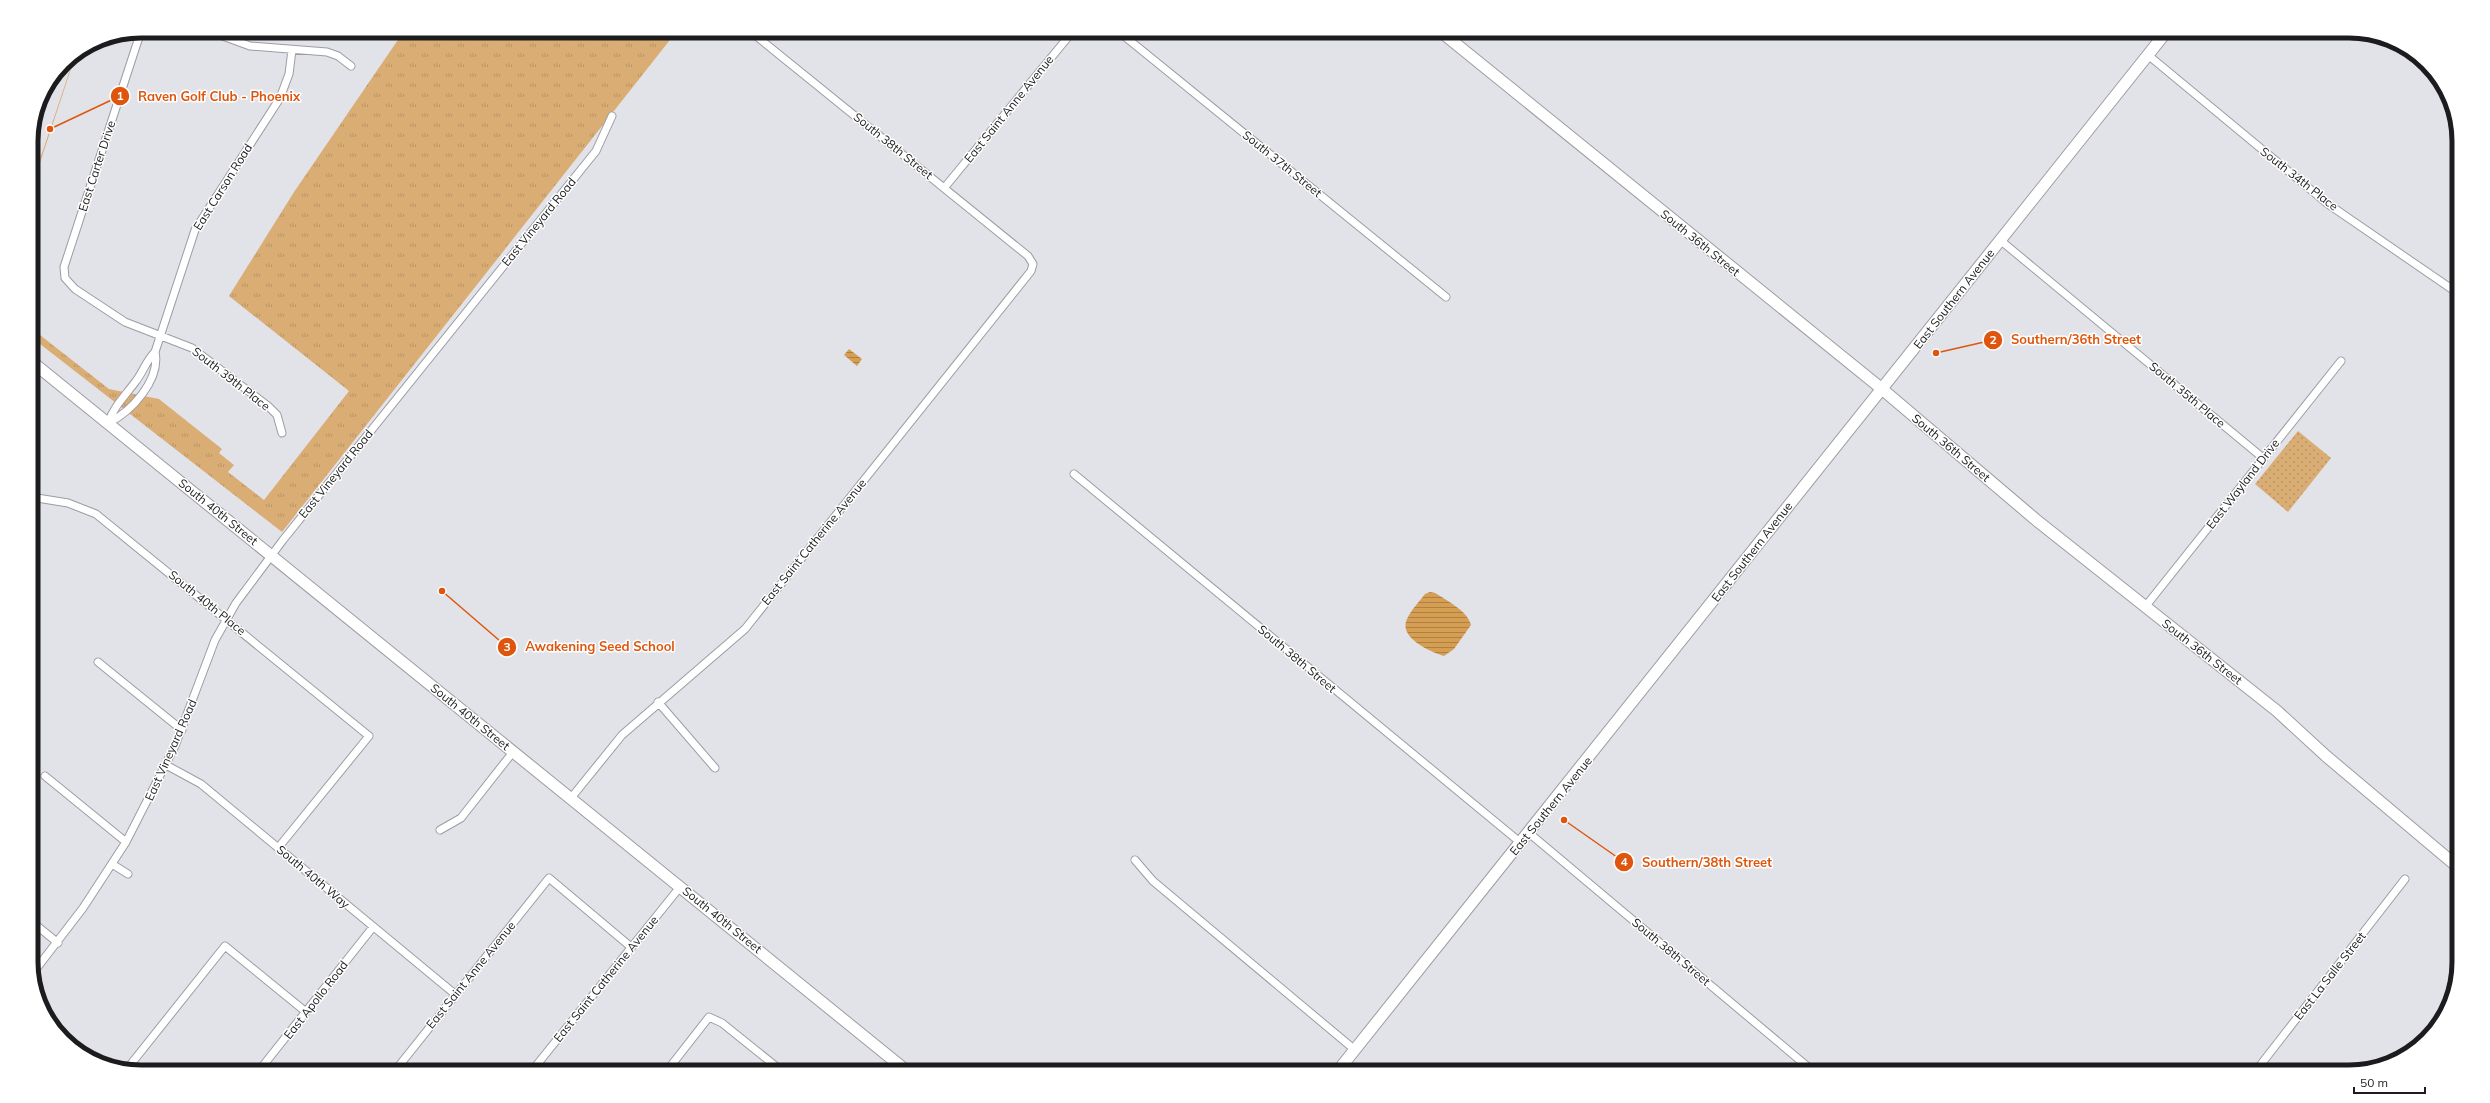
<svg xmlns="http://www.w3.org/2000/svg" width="2490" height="1103" viewBox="0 0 2490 1103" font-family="Mulish,sans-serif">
<defs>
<pattern id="grass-tufts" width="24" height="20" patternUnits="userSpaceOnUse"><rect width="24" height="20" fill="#daad75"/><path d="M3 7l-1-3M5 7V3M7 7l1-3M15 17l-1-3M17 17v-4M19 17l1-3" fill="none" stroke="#ba9465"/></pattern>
<pattern id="park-dots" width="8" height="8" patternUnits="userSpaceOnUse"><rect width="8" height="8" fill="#daad75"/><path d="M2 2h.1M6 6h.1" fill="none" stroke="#ba9465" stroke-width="1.8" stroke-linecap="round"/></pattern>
<pattern id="water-rules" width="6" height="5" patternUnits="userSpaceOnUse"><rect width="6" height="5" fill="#d69e52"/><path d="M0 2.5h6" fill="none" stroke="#ad8043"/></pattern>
</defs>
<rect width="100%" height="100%" fill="#e2e3e9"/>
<path fill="url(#grass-tufts)" d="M404,31H677L282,532L31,337V328L109,389L159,399L222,449L219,453L234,465L228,472L264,500L349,391L229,296L294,192Z
M75,55L70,72L31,190V186Z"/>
<path fill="url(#park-dots)" d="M2298,431L2331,458L2288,512L2255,484Z"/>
<path fill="url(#water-rules)" d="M849,349L862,359L857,366L844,355Z
M1430,592L1435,593C1446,600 1468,611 1471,625L1454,649L1444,656C1431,652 1398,638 1407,619C1411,610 1419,602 1425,594Z"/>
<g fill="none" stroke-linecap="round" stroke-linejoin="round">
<g stroke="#9c9da3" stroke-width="9">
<path id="street" d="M141,31L64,267L65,278L75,289L125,322L192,348L268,406L277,415L282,433
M209,31L250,46L327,52L338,56L351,66
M1118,31L1446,297
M2148,55L2328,204L2459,294
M945,187L1073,31
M2000,240L2263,458
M108,423C114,406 125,396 136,381C143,372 146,361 155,352L195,230L280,98L289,74L292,50
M108,423C131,412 161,380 155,352
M1074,474L1521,843
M31,497L68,503L96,514L369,736L278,848
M2145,607L2341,361
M98,662L182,730
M658,702L715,768
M166,765L201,784L456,995
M45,776L126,842
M571,798L622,735L745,629L1031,271L1033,264L1028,256L750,31
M440,830L461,818L513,752
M1529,833L1814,1072
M1135,860L1153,881L1355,1050
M112,864L128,874
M31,921L58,943
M33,973L83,908L126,842L175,746L215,640L236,603L283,540L596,151L612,116
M127,1069L225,946L306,1012
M258,1072L373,927
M394,1072L549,878L631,947
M531,1072L680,887
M666,1072L709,1017L722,1023L783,1072
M2255,1072L2405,879"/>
</g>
<g stroke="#9c9da3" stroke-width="13">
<path id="secondary" d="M1440,31L1882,389L2035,519L2277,711L2326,756L2459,868
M31,361L908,1072
M1337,1072L2167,31"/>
</g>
<use href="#street" stroke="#fff" stroke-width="7"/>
<use href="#secondary" stroke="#fff" stroke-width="11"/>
</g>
<g text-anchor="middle" stroke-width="3" stroke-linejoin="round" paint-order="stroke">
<g font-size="12" fill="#1c1c1f" stroke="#fff">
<text transform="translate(1009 109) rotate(-51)" y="4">East Saint Anne Avenue</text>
<text transform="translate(893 146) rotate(39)" y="4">South 38th Street</text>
<text transform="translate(1282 164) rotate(39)" y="4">South 37th Street</text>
<text transform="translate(97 166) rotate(-72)" y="4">East Carter Drive</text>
<text transform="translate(2299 179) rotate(38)" y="4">South 34th Place</text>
<text transform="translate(223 187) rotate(-58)" y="4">East Carson Road</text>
<text transform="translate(539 222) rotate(-51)" y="4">East Vineyard Road</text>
<text transform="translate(1700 243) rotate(39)" y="4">South 36th Street</text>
<text transform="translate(1954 299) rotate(-52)" y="4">East Southern Avenue</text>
<text transform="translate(231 379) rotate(38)" y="4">South 39th Place</text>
<text transform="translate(2187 395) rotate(40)" y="4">South 35th Place</text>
<text transform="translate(1951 448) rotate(40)" y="4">South 36th Street</text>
<text transform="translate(336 474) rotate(-51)" y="4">East Vineyard Road</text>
<text transform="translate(2243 484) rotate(-52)" y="4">East Wayland Drive</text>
<text transform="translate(218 512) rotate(39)" y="4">South 40th Street</text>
<text transform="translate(814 542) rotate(-51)" y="4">East Saint Catherine Avenue</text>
<text transform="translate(1752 552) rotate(-52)" y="4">East Southern Avenue</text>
<text transform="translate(207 603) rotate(39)" y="4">South 40th Place</text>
<text transform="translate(2202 652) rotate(38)" y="4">South 36th Street</text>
<text transform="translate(1297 659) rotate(40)" y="4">South 38th Street</text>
<text transform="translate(470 717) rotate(39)" y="4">South 40th Street</text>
<text transform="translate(171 750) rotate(-66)" y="4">East Vineyard Road</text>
<text transform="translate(1551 806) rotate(-51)" y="4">East Southern Avenue</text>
<text transform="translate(313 877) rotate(40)" y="4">South 40th Way</text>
<text transform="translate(722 920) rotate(39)" y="4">South 40th Street</text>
<text transform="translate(1671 952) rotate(40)" y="4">South 38th Street</text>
<text transform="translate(471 975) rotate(-51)" y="4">East Saint Anne Avenue</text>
<text transform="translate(2330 976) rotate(-52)" y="4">East La Salle Street</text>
<text transform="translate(606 979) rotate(-51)" y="4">East Saint Catherine Avenue</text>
<text transform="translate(316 1000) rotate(-52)" y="4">East Apollo Road</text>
</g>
</g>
<path d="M0 0H2490V1103H0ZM141 38H2349A103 103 0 0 1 2452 141V962A103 103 0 0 1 2349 1065H141A103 103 0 0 1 38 962V141A103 103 0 0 1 141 38Z" fill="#fff" fill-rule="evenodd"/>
<path fill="none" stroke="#1c1c1f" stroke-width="5" d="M141 38H2349A103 103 0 0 1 2452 141V962A103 103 0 0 1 2349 1065H141A103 103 0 0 1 38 962V141A103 103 0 0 1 141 38Z"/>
<path fill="none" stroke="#de560d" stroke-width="1.5" d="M50 129L120 96M1936 353L1993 340M442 591L507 647M1564 820L1624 862"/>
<g fill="#de560d" stroke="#fff" stroke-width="1.5">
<circle cx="50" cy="129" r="4"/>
<circle cx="1936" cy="353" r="4"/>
<circle cx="442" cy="591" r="4"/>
<circle cx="1564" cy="820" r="4"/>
<circle cx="120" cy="96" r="10"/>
<circle cx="1993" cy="340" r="10"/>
<circle cx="507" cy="647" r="10"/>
<circle cx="1624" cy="862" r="10"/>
</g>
<g font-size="12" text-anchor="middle" font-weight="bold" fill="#fff">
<text x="120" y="100">1</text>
<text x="1993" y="344">2</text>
<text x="507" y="651">3</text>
<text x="1624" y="866">4</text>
</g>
<g font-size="13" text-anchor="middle" font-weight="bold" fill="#de560d" stroke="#fff" stroke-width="3" stroke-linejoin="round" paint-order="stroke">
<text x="219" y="101">Raven Golf Club - Phoenix</text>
<text x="2076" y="344">Southern/36th Street</text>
<text x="600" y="651">Awakening Seed School</text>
<text x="1707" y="867">Southern/38th Street</text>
</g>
<path d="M2354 1087v6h71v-6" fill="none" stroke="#1c1c1f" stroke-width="2"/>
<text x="2360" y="1087" font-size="12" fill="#1c1c1f" stroke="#ffffff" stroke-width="3" paint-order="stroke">50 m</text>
</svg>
